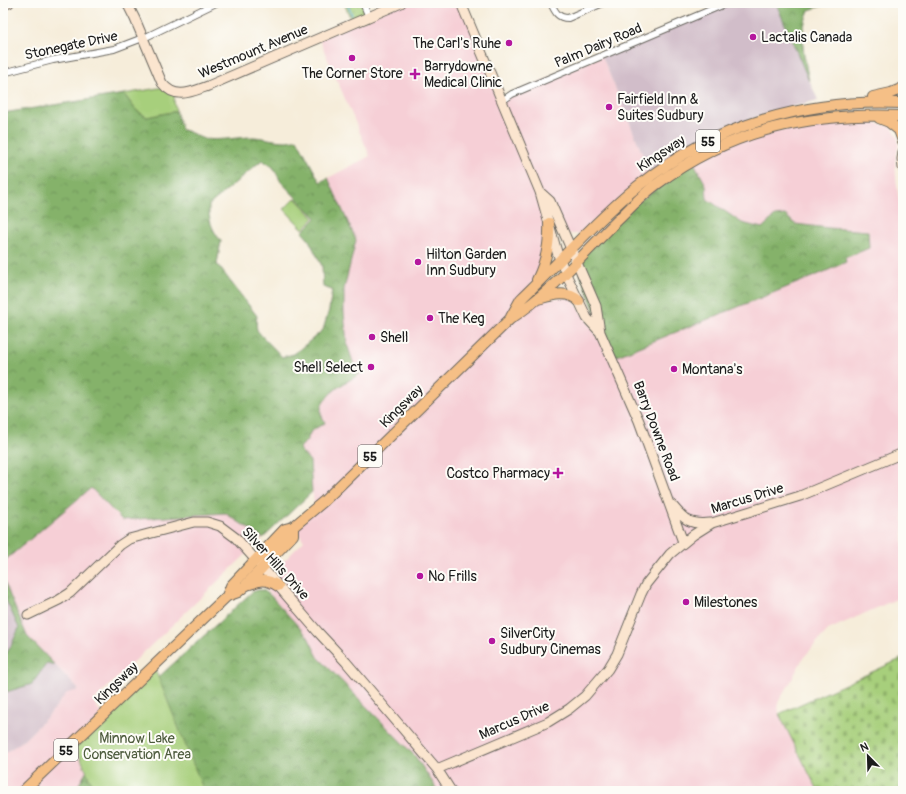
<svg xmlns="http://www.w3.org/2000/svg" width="906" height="794" viewBox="0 0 906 794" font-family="Pangolin,sans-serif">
<defs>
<pattern id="grass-dots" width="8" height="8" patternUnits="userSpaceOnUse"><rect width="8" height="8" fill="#a7cf7b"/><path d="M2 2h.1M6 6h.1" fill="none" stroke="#8fb16a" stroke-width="1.8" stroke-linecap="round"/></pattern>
<pattern id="forest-crowns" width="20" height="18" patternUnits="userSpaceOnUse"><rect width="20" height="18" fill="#85b26b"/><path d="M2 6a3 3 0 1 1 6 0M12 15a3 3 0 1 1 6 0" fill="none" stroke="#6c9057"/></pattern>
<pattern id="cemetery-stones" width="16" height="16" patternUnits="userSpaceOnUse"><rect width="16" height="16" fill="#a7cf7b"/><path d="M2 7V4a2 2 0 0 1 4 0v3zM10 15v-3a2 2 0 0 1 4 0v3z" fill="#8fb16a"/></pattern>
</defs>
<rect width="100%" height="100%" fill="#fdfcf7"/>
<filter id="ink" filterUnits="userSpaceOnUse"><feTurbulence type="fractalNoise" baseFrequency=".025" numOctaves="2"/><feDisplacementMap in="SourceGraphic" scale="8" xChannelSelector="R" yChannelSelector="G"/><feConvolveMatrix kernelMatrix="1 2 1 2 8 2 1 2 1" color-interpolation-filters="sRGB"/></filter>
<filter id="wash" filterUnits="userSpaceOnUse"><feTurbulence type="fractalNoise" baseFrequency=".012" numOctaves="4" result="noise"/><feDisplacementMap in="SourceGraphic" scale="16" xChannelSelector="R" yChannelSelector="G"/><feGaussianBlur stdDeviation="0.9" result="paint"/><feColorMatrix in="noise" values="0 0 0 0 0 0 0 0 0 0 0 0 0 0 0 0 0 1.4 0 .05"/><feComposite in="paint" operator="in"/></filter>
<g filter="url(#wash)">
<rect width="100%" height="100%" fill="#f6edda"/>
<path fill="#f6cfd6" d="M402,3H456L463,8L501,99L602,56L650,172L579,234H572L567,233L550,201L544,264L510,318L536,300L571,297L612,358L846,262L829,228L795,224L775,216L762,228L742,223L707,199L706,185L693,161L750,135L870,116L873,123L890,126L894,130L898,138V147L895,161L896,178L899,201L903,208V596L828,630L803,658L789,685L778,702L779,714L818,791H437L435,786L376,716L318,657L308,637L264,587L280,565L304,541L295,529L315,509L310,476V468L299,449L307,440L311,431L325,423L321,413L322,405L330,394L344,382L360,374L353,362L347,344L344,312V289L356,240L328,178L370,156L319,39Z
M91,488L122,520L225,513L263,538L93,701L102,715L88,769L75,791H3V754L23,741L49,715L67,692L79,690L27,636L3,579V562Z"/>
<path fill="#d1bdc9" d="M727,3H776L818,100L779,110L747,121L650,172L602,56Z
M3,594L19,628L10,648L3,658Z
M47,663L55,665L79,690L67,693L49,715L23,741L3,754V693L32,684Z"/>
<path fill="url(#grass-dots)" stroke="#62764c" d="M344,3H362L369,18L353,24Z"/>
<path fill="url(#forest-crowns)" stroke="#506744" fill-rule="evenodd" d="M776,3H831L809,10C798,36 804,55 809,81Z
M124,94L136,110L147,117L176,111L182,130C191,131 198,138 205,139C221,141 238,137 254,137C269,138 283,144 297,139L320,182L328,178L356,240L344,289V312L347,344L353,362L360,374C348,381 318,396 321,414C322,417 324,420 325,423L311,431L307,440L299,449L310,461L312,492L263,538L225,513L122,520L91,488L3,562V113ZM262,160L273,167L281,182L316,218L302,232L309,240L322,266L323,287L332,290L329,310L323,330L294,354L282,357C276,350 260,335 257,330C256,325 256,321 257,316L217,264L221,241C212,230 208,220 209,205Z
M693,161L706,185L707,199L742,223L762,228L775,216L785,215L795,224L829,228L868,231L869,248L845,258L846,262L822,273L612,358L576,262L632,207Z
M3,579L27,636L55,665L47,663L32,684L3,693V658L10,648L19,628L3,594Z
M258,590H263L270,595L308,637L318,657L415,756L435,786L437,791H75L88,769L152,683L252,592Z"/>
<path fill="url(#cemetery-stones)" stroke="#62764c" d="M903,658V791H818L779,714Z"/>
<path fill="#a7cf7b" stroke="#62764c" d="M164,87L175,94L174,101L176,111L147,117L136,110L124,94Z
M295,198L314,218L303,229L284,209Z
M154,667L204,791H95L74,743Z"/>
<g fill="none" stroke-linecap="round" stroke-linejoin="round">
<path stroke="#66a7d9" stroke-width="1.5" d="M347,3L352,15"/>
</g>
</g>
<g filter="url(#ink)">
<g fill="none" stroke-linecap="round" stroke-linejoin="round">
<g stroke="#68655e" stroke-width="8">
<path id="street" d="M363,3L369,17
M551,3C555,12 558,18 568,18L603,3
M3,73L53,60L114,49L148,36L216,3
M502,101L512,94L727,3"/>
</g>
<g stroke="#68655e" stroke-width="11">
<path id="secondary" d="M127,3L135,19L162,83C175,100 191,92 208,86L401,3
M463,3V8L540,192L557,252L565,272L587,318L599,331
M3,5L9,3
M903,152L902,159L903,168
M540,192L550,201L596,306L600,332L639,421L683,542
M672,505C684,520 690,525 710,523
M28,615L59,600L70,593L120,545L129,539L194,522H207L220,526L236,538L262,567L318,632L346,662L437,769L451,791
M437,769L548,722L569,709L585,696L608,669L617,654L641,594L646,584L670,554L693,535L712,523L800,496L903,453"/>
</g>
<g stroke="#68655e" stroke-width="12">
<path id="primary" d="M873,97L891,93L903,88
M879,118L889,122L899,130L903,141
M537,280C546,262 550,244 549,223
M538,299C553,295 567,290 579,301
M511,317L521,299C560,262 597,219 638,186C713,125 808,98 903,103
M247,585C261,580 265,578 278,586
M227,596L231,586L285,529L293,527L324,501L510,319C551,293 584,253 619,219C631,207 643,194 657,184C731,129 812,112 903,116
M23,791L227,596L238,592L245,586L293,535V527"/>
</g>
<use href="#street" stroke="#fff" stroke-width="6"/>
<use href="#secondary" stroke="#fbe5cf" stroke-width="9"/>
<use href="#primary" stroke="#f5bf86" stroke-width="10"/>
</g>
</g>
<g fill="#b5179e" stroke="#fdfcf7" stroke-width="1.5">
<circle cx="753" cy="37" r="4"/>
<circle cx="509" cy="43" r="4"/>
<circle cx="352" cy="58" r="4"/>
<path d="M413 68h4v4h4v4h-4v4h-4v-4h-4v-4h4z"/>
<circle cx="609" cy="107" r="4"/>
<circle cx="418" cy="262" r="4"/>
<circle cx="430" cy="318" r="4"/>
<circle cx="372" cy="337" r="4"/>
<circle cx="371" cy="367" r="4"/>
<circle cx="674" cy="369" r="4"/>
<path d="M556 467h4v4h4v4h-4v4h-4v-4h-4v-4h4z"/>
<circle cx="420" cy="576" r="4"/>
<circle cx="686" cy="602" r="4"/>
<circle cx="492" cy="641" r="4"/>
</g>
<g text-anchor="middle" stroke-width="4" stroke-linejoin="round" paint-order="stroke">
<g fill="#fdfcf7" stroke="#605f5e" stroke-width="1">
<rect x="696" y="130" width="24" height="22" rx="3"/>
<rect x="358" y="445" width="24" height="22" rx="3"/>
<rect x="54" y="739" width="24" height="22" rx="3"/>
</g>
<g font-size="13" font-weight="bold" fill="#1c1c1c">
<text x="708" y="146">55</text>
<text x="370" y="461">55</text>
<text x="66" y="755">55</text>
</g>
<g font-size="14" fill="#1c1c1c" stroke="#fdfcf7" text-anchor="start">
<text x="761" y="42">Lactalis Canada</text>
<text x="501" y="48" text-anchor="end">The Carl's Ruhe</text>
<text x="424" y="71">Barrydowne<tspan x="424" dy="16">Medical Clinic</tspan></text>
<text x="352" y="78" text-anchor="middle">The Corner Store</text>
<text x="617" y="104">Fairfield Inn &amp;<tspan x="617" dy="16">Suites Sudbury</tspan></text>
<text x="426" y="259">Hilton Garden<tspan x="426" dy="16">Inn Sudbury</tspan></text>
<text x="438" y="323">The Keg</text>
<text x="380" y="342">Shell</text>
<text x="363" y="372" text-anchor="end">Shell Select</text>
<text x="682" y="374">Montana's</text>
<text x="550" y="478" text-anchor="end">Costco Pharmacy</text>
<text x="428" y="581">No Frills</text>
<text x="694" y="607">Milestones</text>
<text x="500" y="638">SilverCity<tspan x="500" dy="16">Sudbury Cinemas</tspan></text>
</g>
<g font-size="14" fill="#1c1c1c" stroke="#fdfcf7">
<text transform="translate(71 45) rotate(-12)" y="5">Stonegate Drive</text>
<text transform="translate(598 45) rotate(-23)" y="5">Palm Dairy Road</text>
<text transform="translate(253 51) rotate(-23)" y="5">Westmount Avenue</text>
<text transform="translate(661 153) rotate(-33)" y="5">Kingsway</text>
<text transform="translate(401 406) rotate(-45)" y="5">Kingsway</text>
<text transform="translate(657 431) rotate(69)" y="5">Barry Downe Road</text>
<text transform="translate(747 498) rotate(-17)" y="5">Marcus Drive</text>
<text transform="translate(276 563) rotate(48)" y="5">Silver Hills Drive</text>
<text transform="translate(116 683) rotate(-44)" y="5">Kingsway</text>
<text transform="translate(514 720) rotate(-24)" y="5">Marcus Drive</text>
</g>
<g font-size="14" fill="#4d5b3d" stroke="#fdfcf7">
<text x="137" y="743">Minnow Lake<tspan x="137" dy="16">Conservation Area</tspan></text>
</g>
</g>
<rect width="906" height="794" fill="none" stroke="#fdfcf7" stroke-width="16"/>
<g transform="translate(868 756) rotate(337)" stroke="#fdfcf7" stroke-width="3" paint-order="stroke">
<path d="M0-3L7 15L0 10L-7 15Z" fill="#1c1c1c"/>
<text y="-6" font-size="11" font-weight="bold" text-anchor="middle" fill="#1c1c1c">N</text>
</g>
</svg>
